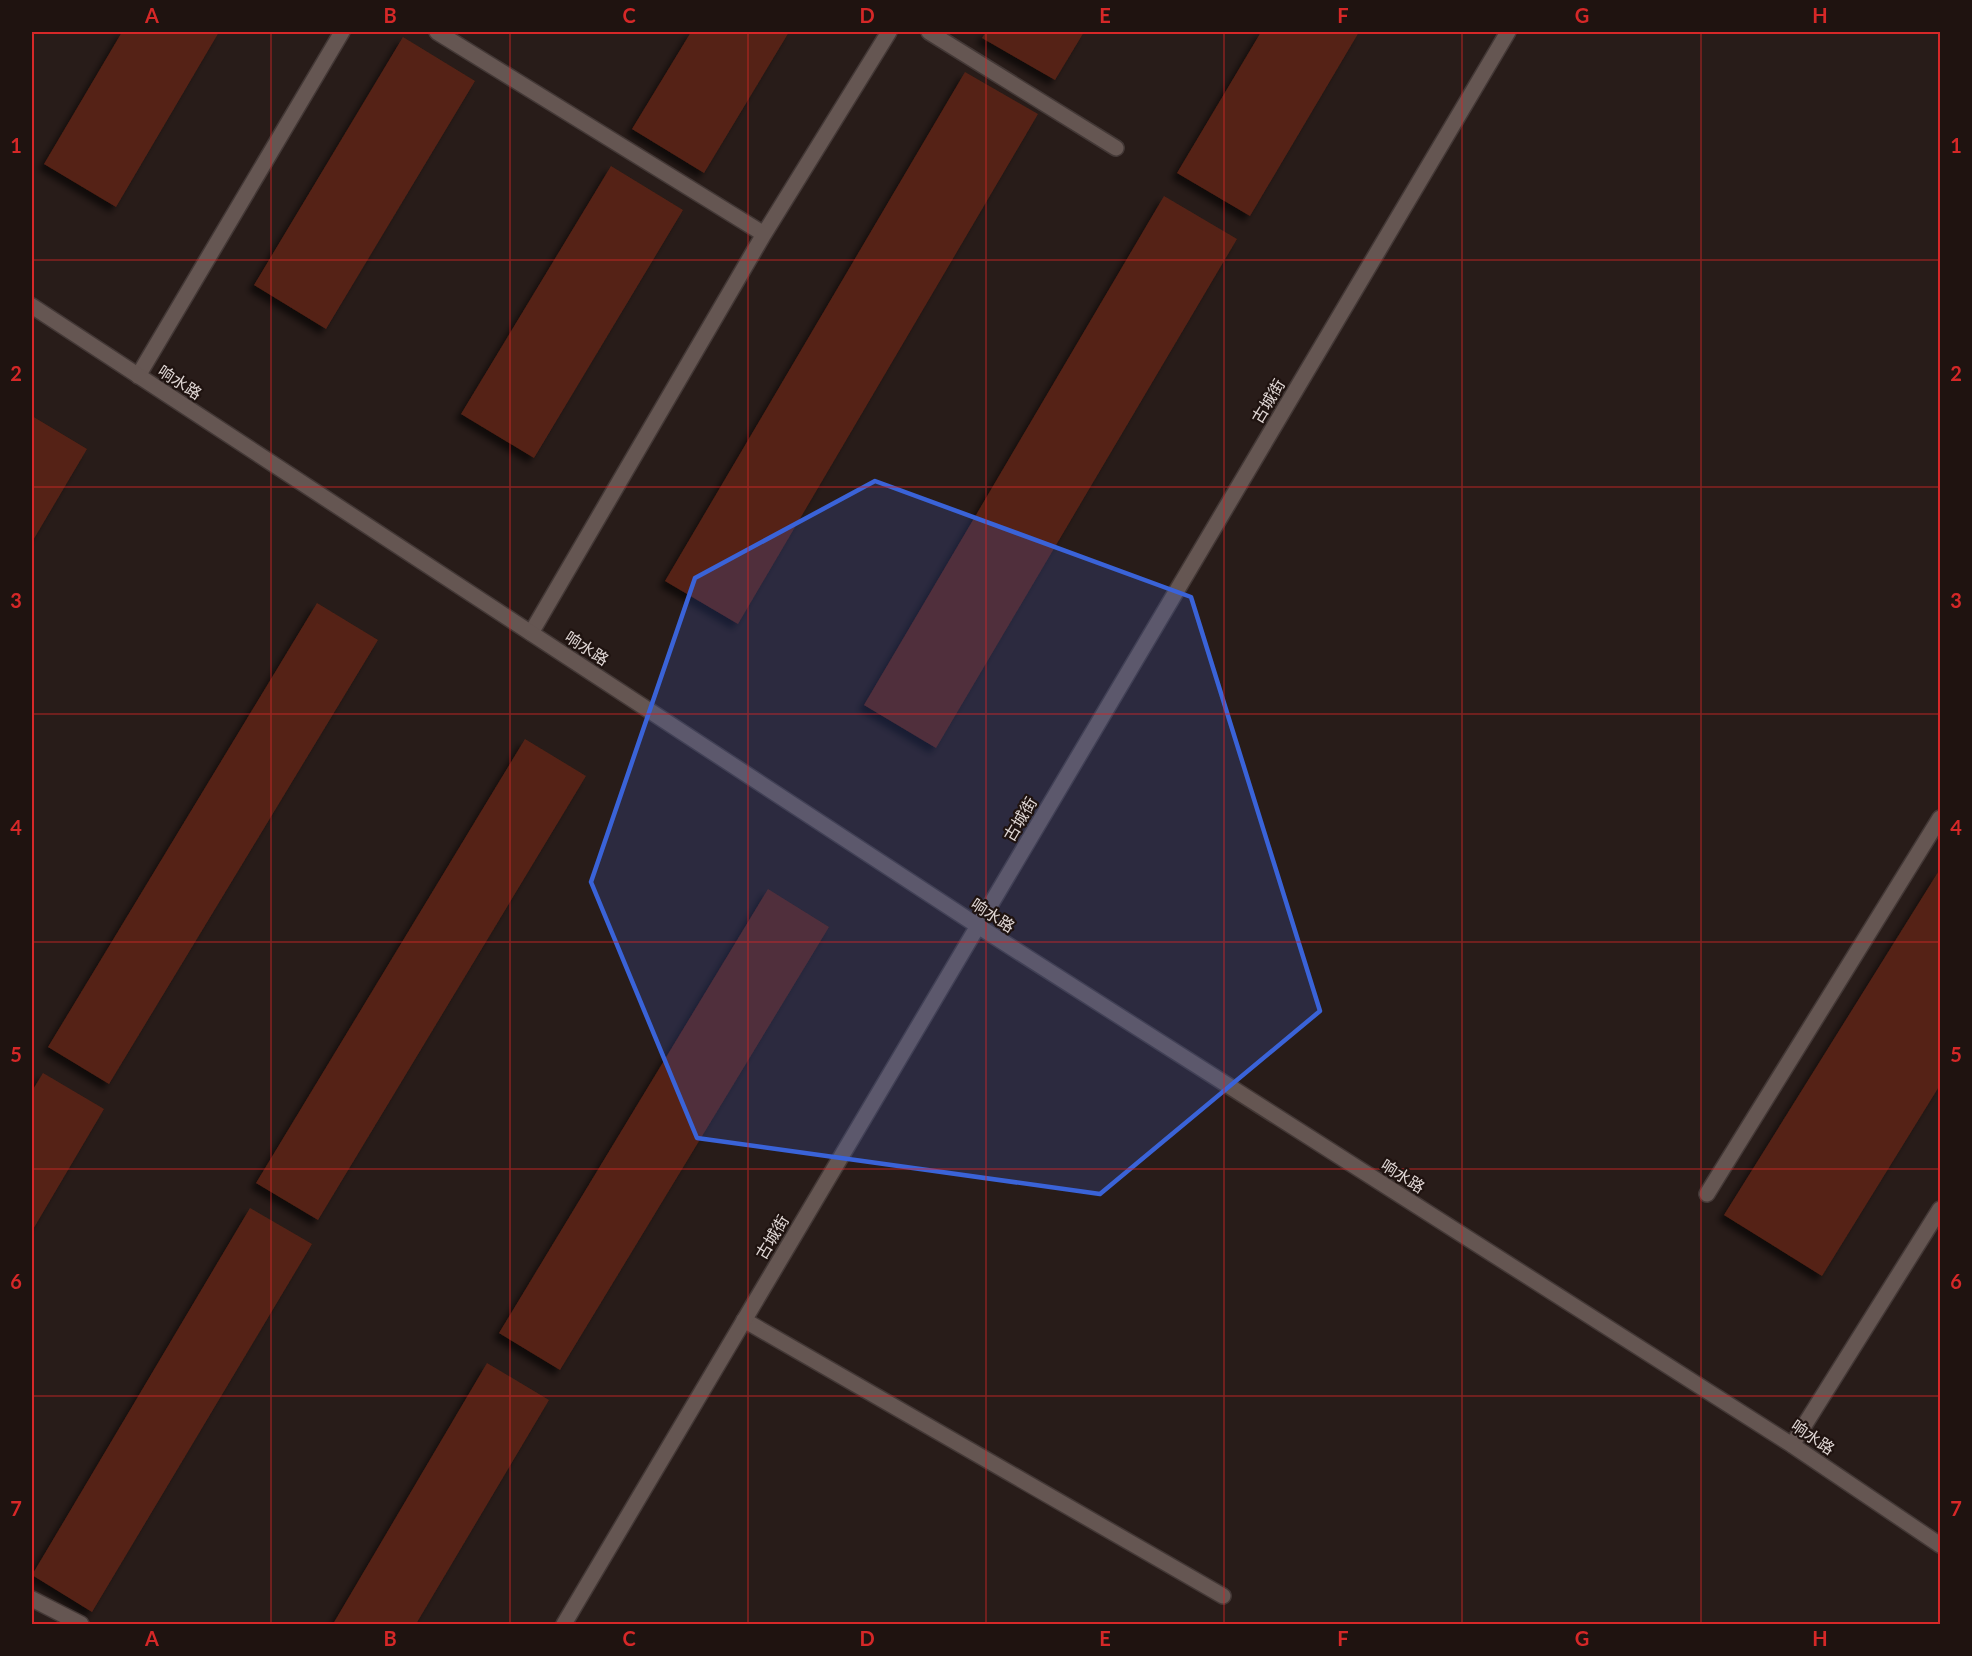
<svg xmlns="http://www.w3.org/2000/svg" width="1972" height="1656" viewBox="0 0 1972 1656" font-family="Lato,'Noto Sans SC',sans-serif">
<defs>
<filter id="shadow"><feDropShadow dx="-5.5" dy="5.5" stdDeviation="3" flood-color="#0009"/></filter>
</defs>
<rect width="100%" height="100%" fill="#281c19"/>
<path fill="#542215" filter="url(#shadow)" d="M122,32H219L116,207L44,164Z
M691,32H789L704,173L632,129Z
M986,32H1084L1055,80L982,38Z
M1261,32H1359L1250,216L1177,173Z
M403,37L475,81L326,329L254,285Z
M965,72L1038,114L738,624L665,581Z
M611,166L683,210L534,458L461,414Z
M1164,196L1237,239L936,748L864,705Z
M32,416L87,449L32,542Z
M317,603L378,640L109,1084L48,1047Z
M525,739L586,776L318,1220L256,1183Z
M1940,869V1085L1822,1276L1724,1215Z
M768,889L829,927L560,1370L499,1333Z
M43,1073L104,1109L32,1231V1091Z
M250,1208L312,1244L92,1612L32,1575Z
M487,1363L549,1400L416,1624H333Z"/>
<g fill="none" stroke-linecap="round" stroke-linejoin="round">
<g stroke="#433836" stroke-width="18">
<path id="lane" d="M437,32L764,234
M929,32L1116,148
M138,376L342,32
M531,633L764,234L889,32
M1707,1194L1940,818
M744,1320L1223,1596"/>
</g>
<g stroke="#433836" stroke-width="18">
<path id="street" d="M1792,1445L1940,1209
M32,1599L81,1624"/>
</g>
<g stroke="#433836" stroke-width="18">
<path id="secondary" d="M32,306L978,926L1792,1445L1940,1545
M564,1624L1508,32"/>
</g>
<use href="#lane" stroke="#655652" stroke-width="15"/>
<use href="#street" stroke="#655652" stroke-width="15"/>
<use href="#secondary" stroke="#655652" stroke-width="15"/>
</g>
<path fill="#3a63d8" fill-opacity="0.2" stroke="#3a63d8" stroke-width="4.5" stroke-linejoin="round" d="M875,481L1191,597L1320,1011L1100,1194L697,1138L591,882L695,578Z"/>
<path fill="none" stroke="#d62828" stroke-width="1.5" stroke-opacity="0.55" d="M271,32V1624M510,32V1624M748,32V1624M986,32V1624M1224,32V1624M1462,32V1624M1701,32V1624M32,260H1940M32,487H1940M32,714H1940M32,942H1940M32,1169H1940M32,1396H1940"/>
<g text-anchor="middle" stroke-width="4.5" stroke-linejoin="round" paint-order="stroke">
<g font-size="16" fill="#e1d8d6" stroke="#1f1310">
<text transform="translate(180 382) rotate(33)" y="6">响水路</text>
<text transform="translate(1268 401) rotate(-59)" y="6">古城街</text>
<text transform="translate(587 648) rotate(33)" y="6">响水路</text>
<text transform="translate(1020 819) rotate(-59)" y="6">古城街</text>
<text transform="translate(993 915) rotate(33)" y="6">响水路</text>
<text transform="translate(1403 1176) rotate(32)" y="6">响水路</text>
<text transform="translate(772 1237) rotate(-59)" y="6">古城街</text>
<text transform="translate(1813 1437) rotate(34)" y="6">响水路</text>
</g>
</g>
<rect width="1972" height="1656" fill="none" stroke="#1f1310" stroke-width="66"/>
<rect x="33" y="33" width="1906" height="1590" fill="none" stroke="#d62828" stroke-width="2"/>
<g font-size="20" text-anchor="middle" font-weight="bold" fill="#d62828">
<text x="152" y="23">A</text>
<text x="390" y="23">B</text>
<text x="629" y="23">C</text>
<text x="867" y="23">D</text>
<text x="1105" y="23">E</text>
<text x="1343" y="23">F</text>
<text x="1582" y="23">G</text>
<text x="1820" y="23">H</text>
<text x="16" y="153">1</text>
<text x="1956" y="153">1</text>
<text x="16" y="381">2</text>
<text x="1956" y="381">2</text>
<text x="16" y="608">3</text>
<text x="1956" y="608">3</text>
<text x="16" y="835">4</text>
<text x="1956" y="835">4</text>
<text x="16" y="1062">5</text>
<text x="1956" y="1062">5</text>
<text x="16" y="1289">6</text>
<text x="1956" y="1289">6</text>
<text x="16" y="1516">7</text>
<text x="1956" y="1516">7</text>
<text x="152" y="1646">A</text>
<text x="390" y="1646">B</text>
<text x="629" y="1646">C</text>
<text x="867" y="1646">D</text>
<text x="1105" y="1646">E</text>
<text x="1343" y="1646">F</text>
<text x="1582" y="1646">G</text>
<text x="1820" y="1646">H</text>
</g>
</svg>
